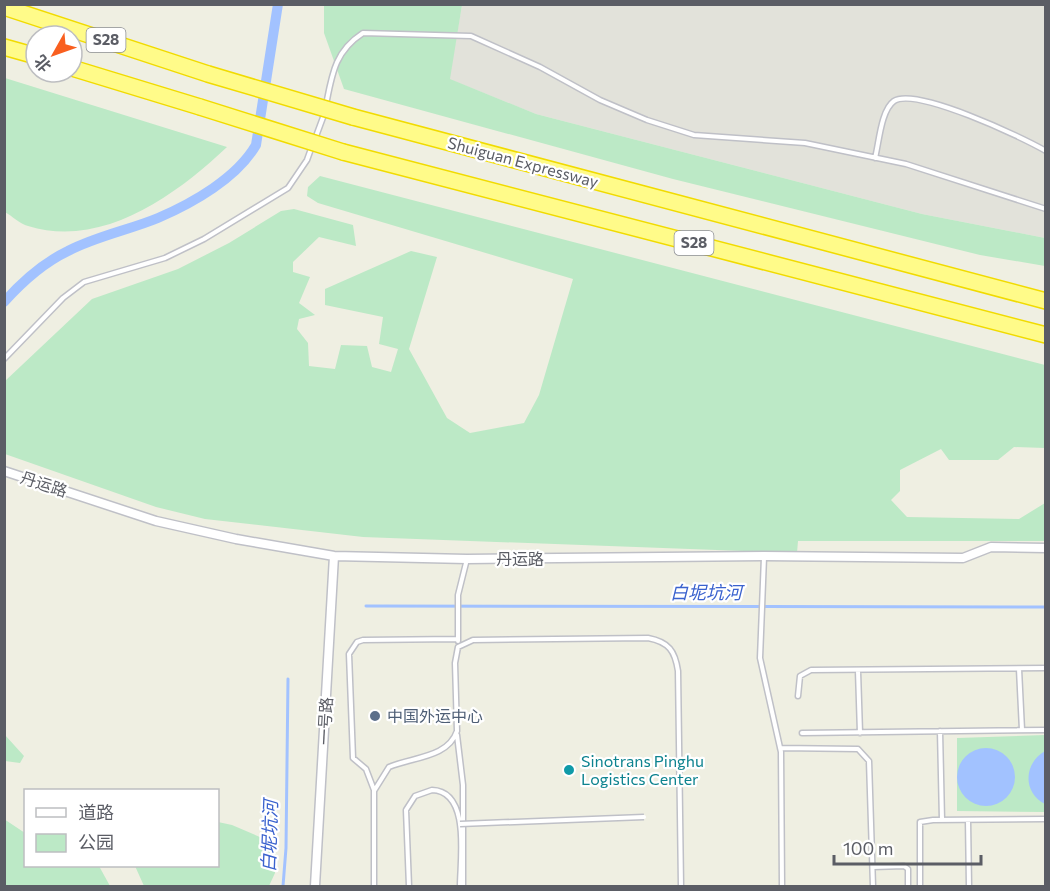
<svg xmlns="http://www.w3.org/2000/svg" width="1050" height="891" viewBox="0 0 1050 891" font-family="Commissioner,'Noto Sans SC',sans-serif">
<rect width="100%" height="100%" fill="#efefe2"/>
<path fill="#e2e2da" d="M462,5H1045V238L922,214L536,114L449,79Z"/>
<path fill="#bce9c6" d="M324,5H462L450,79L536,114L922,214L1045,238V266L980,255L673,179L344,89L324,33Z
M4,78H5L227,147C176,195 103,249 28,226C20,224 12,216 5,212Z
M320,176L1045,365V448L1014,447L998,460H949L941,449L900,470V491L891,500L907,517L1019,519L1045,503V541H798L797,553L363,537L205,519L156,507L5,454L4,382L92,299L178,269L229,243L281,211L294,209L353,225L356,246L319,237L293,262V272L310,277L299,303L315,315L299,319L297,329L308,343L309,366L335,369L341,345L367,346L372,367L391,372L398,349L379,344L383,317L325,305V289L411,251L437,257L409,349L447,418L470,433L524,423L539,395L573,279L318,203L307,196L308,187Z
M5,735L24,756L20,763L5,761Z
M1045,735V812L957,811V738Z
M4,819L25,833L26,866H99L110,886H5Z
M218,822L232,825L276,844L275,873L269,886H144L135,866H218Z"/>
<path fill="#a2c2ff" d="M957 777a29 29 0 1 1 58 0a29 29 0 1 1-58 0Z
M1045,751H1046L1045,804C1022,792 1024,763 1045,751Z"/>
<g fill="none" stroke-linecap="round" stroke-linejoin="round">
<path stroke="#a2c2ff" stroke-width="3" d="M366,606L1046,607
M283,886L286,848L288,679"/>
<path stroke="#a2c2ff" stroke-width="10" d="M4,302C21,283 45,262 68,251C97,236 129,230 158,218C193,203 237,178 256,145L278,4"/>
<g stroke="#bfc0c7" stroke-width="7">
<path id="lane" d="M326,105C332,74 335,51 363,33L471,36L540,67L600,100L647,120L694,135L805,143L906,164L1046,209
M315,139L325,112
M875,158C879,143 881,110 894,101C916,87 1022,137 1046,151
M4,359L63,298L84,282L165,258L204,239L288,188L307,160L312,146
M764,557L760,658L781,752L782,886
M458,641V595L467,559
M1019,669L1022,730
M858,671L860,733
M798,696L800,676L811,670L1046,668
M940,731L942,820
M802,733L1046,730
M457,735L463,785V886
M780,748L858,749L869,761L873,886
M374,790L366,769L353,758L349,654L357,642L363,640L458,639
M968,820L969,886
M873,867L904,866L908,869V886
M374,886V791L389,767C412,757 448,758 457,731L455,663L458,647L473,640L648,638C669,642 675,651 678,671L681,886
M409,886L406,810L415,796L432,790C471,791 460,860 460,886
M920,886V822L933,820L1046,819"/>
</g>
<g stroke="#bfc0c7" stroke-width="11">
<path id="street" d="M4,471L156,521L236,539L334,556L467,559L764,556L963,558L991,547L1046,548
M315,886L334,556"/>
</g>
<g stroke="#f1db00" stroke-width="18">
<path id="highway" d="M4,7L208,74
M4,47L36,56
M72,68L200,107
M353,117L1046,301
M343,152L1046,335"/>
</g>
<use href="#lane" stroke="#fff" stroke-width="4"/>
<use href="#street" stroke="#fff" stroke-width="8"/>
<use href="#highway" stroke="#fffb89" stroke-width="15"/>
<g stroke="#bfc0c7" stroke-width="7" stroke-linecap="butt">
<path id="lane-bridge" d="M460,824L644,817"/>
</g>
<g stroke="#f1db00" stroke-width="18" stroke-linecap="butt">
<path id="highway-bridge" d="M208,74L353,117
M200,107L343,152"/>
</g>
<use href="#lane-bridge" stroke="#fff" stroke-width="4"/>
<use href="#highway-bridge" stroke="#fffb89" stroke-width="15"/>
</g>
<circle fill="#5c6f8a" stroke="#fff" stroke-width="2" cx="375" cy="716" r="6"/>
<circle fill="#0f9aa8" stroke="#fff" stroke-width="2" cx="569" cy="770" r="6"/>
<g text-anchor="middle" stroke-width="4.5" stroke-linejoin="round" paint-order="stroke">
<g fill="#fff" stroke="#8c8e93" stroke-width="1.5">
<rect x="86.5" y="28" width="39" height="24" rx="4.5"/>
<rect x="674.5" y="231" width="39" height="24" rx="4.5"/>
</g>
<g font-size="15" font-weight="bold" fill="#5b5d65">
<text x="106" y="45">S28</text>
<text x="694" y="248">S28</text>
</g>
<g font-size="16" fill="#5b5d65" stroke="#fff">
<text transform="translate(523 162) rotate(15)" y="6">Shuiguan Expressway</text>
<text transform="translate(44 484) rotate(18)" y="6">丹运路</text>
<text x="520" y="565">丹运路</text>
<text transform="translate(325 721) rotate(-87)" y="6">一号路</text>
</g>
<g font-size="16" fill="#4e5e75" stroke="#fff" text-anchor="start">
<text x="387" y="722">中国外运中心</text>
</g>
<g font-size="16" fill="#0d838f" stroke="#fff" text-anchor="start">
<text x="581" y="767">Sinotrans Pinghu<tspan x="581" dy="18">Logistics Center</tspan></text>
</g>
<g font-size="18" font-style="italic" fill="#3a62ce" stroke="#fff">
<text x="706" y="599">白坭坑河</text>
<text transform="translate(270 836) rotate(-88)" y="6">白坭坑河</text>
</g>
</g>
<rect width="1050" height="891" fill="none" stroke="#5b5d65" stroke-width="12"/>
<rect x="24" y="789" width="195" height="78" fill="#ffffff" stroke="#bdbec1" stroke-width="1.5"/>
<rect x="36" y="808" width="30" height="9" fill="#ffffff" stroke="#bdbec1" stroke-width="1.5"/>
<text x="78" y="819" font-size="18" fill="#5b5d65">道路</text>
<rect x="36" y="834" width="30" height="18" fill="#bce9c6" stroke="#bdbec1" stroke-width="1.5"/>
<text x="78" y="849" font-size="18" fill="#5b5d65">公园</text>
<g transform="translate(54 54) rotate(230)"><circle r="28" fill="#ffffff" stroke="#bdbec1" stroke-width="1.5"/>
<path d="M0-4.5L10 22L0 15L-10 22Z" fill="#f95f1f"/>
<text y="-9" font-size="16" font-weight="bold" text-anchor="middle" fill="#5b5d65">北</text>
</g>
<path d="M834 855v9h147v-9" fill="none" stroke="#5b5d65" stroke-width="3"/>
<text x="843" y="855" font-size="18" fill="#5b5d65" stroke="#ffffff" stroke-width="4.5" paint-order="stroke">100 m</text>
</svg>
